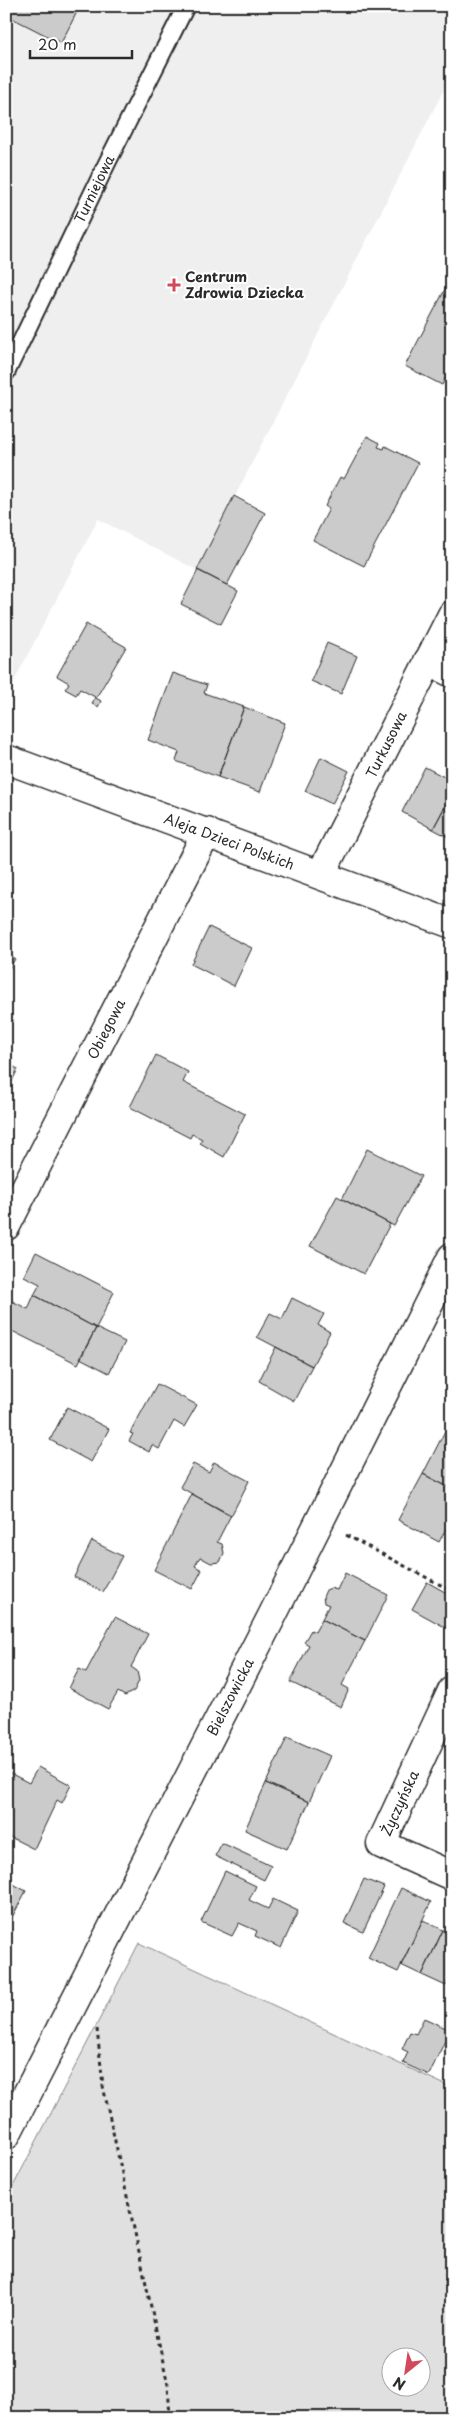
<svg xmlns="http://www.w3.org/2000/svg" width="458" height="2424" viewBox="0 0 458 2424" font-family="'Playpen Sans',sans-serif">
<rect width="100%" height="100%" fill="#fff"/>
<filter id="ink" filterUnits="userSpaceOnUse"><feTurbulence type="fractalNoise" baseFrequency=".02" numOctaves="2"/><feDisplacementMap in="SourceGraphic" scale="10" xChannelSelector="R" yChannelSelector="G"/><feConvolveMatrix kernelMatrix="1 2 1 2 8 2 1 2 1" color-interpolation-filters="sRGB"/></filter>
<g filter="url(#ink)">
<path fill="#efefef" d="M6,6H452V74L197,570L98,519L9,691L6,690Z"/>
<path fill="#e0e0e0" stroke="#868686" fill-rule="evenodd" d="M139,1943L452,2088V2418H6V2200ZM390,2356H420V2386H390Z"/>
<path fill="#cbcbcb" stroke="#2b2b2b" d="M6,6H80L61,43L6,15Z
M452,276V374L448,373L442,385L405,366Z
M367,436L380,443L378,447L384,449L385,446L418,463L364,566L313,540L329,509L325,506L340,477L344,479Z
M234,496L265,513L227,585L197,570Z
M198,570L238,591L221,624L181,604Z
M86,624L126,647L96,698L101,701L98,707L92,704L95,697L80,689L76,695L65,689L69,683L57,676Z
M327,643L357,656L341,694L311,681Z
M173,673L207,685L204,693L244,707L218,777L176,761L179,752L148,740Z
M244,707L285,723L260,792L218,777Z
M321,757L349,771L332,804L305,791Z
M425,767L452,781V793L433,829L402,812Z
M452,793V839L433,829Z
M209,927L252,948L234,986L191,964Z
M6,954L15,959L6,974Z
M156,1055L188,1072L183,1082L245,1114L224,1157L200,1143L202,1139L192,1134L190,1138L130,1107Z
M6,1063L18,1069L6,1093Z
M367,1149L421,1176L394,1226L342,1199Z
M337,1196L390,1224L364,1274L310,1246Z
M36,1252L114,1292L96,1328L34,1295L40,1284L24,1276Z
M34,1295L96,1328L78,1364L6,1328V1312L12,1301L28,1309Z
M292,1298L324,1314L318,1325L330,1332L312,1366L257,1337L270,1313L282,1319Z
M96,1328L125,1342L109,1373L80,1358Z
M276,1347L312,1366L294,1401L259,1381Z
M157,1384L197,1405L184,1427L174,1421L159,1449L152,1445L149,1452L129,1441L133,1434L130,1433Z
M67,1407L109,1429L91,1462L50,1440Z
M446,1429L452,1432V1489L423,1474Z
M214,1462L249,1481L231,1516L180,1487L193,1464L209,1472Z
M423,1474L452,1489V1518L439,1542L398,1520Z
M192,1494L231,1515L217,1542L222,1544L224,1553L220,1562L211,1563L200,1557L195,1566L202,1570L192,1589L154,1570Z
M92,1541L122,1556L103,1592L74,1577Z
M345,1573L388,1595L365,1641L322,1619L329,1605L324,1603L323,1597L326,1590L331,1588L337,1590Z
M427,1582L452,1596V1631L412,1609Z
M115,1617L148,1634L131,1667L137,1671L139,1681L134,1691L125,1696L118,1692L108,1709L69,1688L79,1669L86,1672Z
M322,1619L365,1641L342,1685L349,1689L341,1707L290,1682L309,1645L304,1642L311,1630L315,1632Z
M287,1737L330,1756L309,1802L266,1783Z
M38,1767L71,1785L62,1803L57,1800L34,1849L6,1835V1771L29,1783Z
M266,1783L309,1802L287,1849L245,1830Z
M222,1843L271,1866L264,1880L215,1856Z
M225,1871L256,1886L249,1900L268,1909L273,1899L298,1911L281,1948L255,1936L257,1931L239,1923L232,1936L201,1922Z
M364,1879L384,1887L363,1932L344,1923Z
M6,1880L26,1891L8,1925L6,1924Z
M401,1888L431,1902L398,1972L368,1958Z
M423,1920L443,1930L422,1975L401,1965Z
M443,1930L452,1934V1973L446,1986L422,1975Z
M424,2018L450,2030L429,2075L403,2063L408,2052L402,2049L410,2032L416,2034Z"/>
<g fill="none" stroke-linecap="round" stroke-linejoin="round">
<g stroke="#2b2b2b" stroke-width="20">
<g id="service">
<path id="s1" d="M6,373L107,163L186,6"/>
</g>
</g>
<g stroke="#2b2b2b" stroke-width="31">
<g id="minor">
<path d="M428,661L452,673"/>
<path id="s2" d="M321,874L452,615"/>
<path id="s3" d="M6,1226L207,832"/>
<path d="M452,1691L381,1844L452,1876"/>
<path id="s4" d="M6,2135L272,1616L452,1257"/>
</g>
</g>
<g stroke="#2b2b2b" stroke-width="31">
<g id="tertiary">
<path id="s5" d="M6,759L452,924"/>
</g>
</g>
<path stroke="#2b2b2b" stroke-width="3" stroke-dasharray="4 4" stroke-linecap="butt" d="M346,1535L452,1591
M97,2029L103,2086L168,2385L170,2418"/>
<use href="#service" stroke="#fff" stroke-width="16"/>
<use href="#minor" stroke="#fff" stroke-width="28"/>
<use href="#tertiary" stroke="#fff" stroke-width="28"/>
</g>
</g>
<path fill="#d1495b" stroke="#fff" stroke-width="2" d="M171.5 277.5h5v5h5v5h-5v5h-5v-5h-5v-5h5z"/>
<g text-anchor="middle" stroke-width="4" stroke-linejoin="round" paint-order="stroke">
<g font-size="14" fill="#2b2b2b" stroke="#fff">
<text dy="5" stroke="none"><textPath href="#s1" startOffset="204">Turniejowa</textPath></text>
<text dy="5" stroke="none"><textPath href="#s2" startOffset="145">Turkusowa</textPath></text>
<text dy="5" stroke="none"><textPath href="#s5" startOffset="238">Aleja Dzieci Polskich</textPath></text>
<text dy="5" stroke="none"><textPath href="#s3" startOffset="221">Obiegowa</textPath></text>
<text dy="5" stroke="none"><textPath href="#s4" startOffset="492">Bielszowicka</textPath></text>
<text transform="translate(400 1803) rotate(-65)" y="5">Życzyńska</text>
</g>
<g font-size="14" font-weight="bold" fill="#2b2b2b" stroke="#fff" text-anchor="start">
<text x="185" y="282">Centrum<tspan x="185" dy="16">Zdrowia Dziecka</tspan></text>
</g>
</g>
<rect width="458" height="2424" fill="none" stroke="#fff" stroke-width="25"/>
<rect x="12" y="12" width="433" height="2399" fill="none" stroke="#2b2b2b" stroke-width="2" filter="url(#ink)"/>
<g transform="translate(406 2372) rotate(210)"><circle r="24" fill="#ffffff" stroke="#aaaaaa"/>
<path d="M0-4L9 19L0 12L-9 19Z" fill="#d1495b"/>
<text y="-8" font-size="14" font-weight="bold" text-anchor="middle" fill="#2b2b2b">N</text>
</g>
<path d="M30 50v8h102v-8" fill="none" stroke="#2b2b2b" stroke-width="2.5"/>
<text x="38" y="50" font-size="15" fill="#2b2b2b" stroke="#ffffff" stroke-width="4" paint-order="stroke">20 m</text>
</svg>
